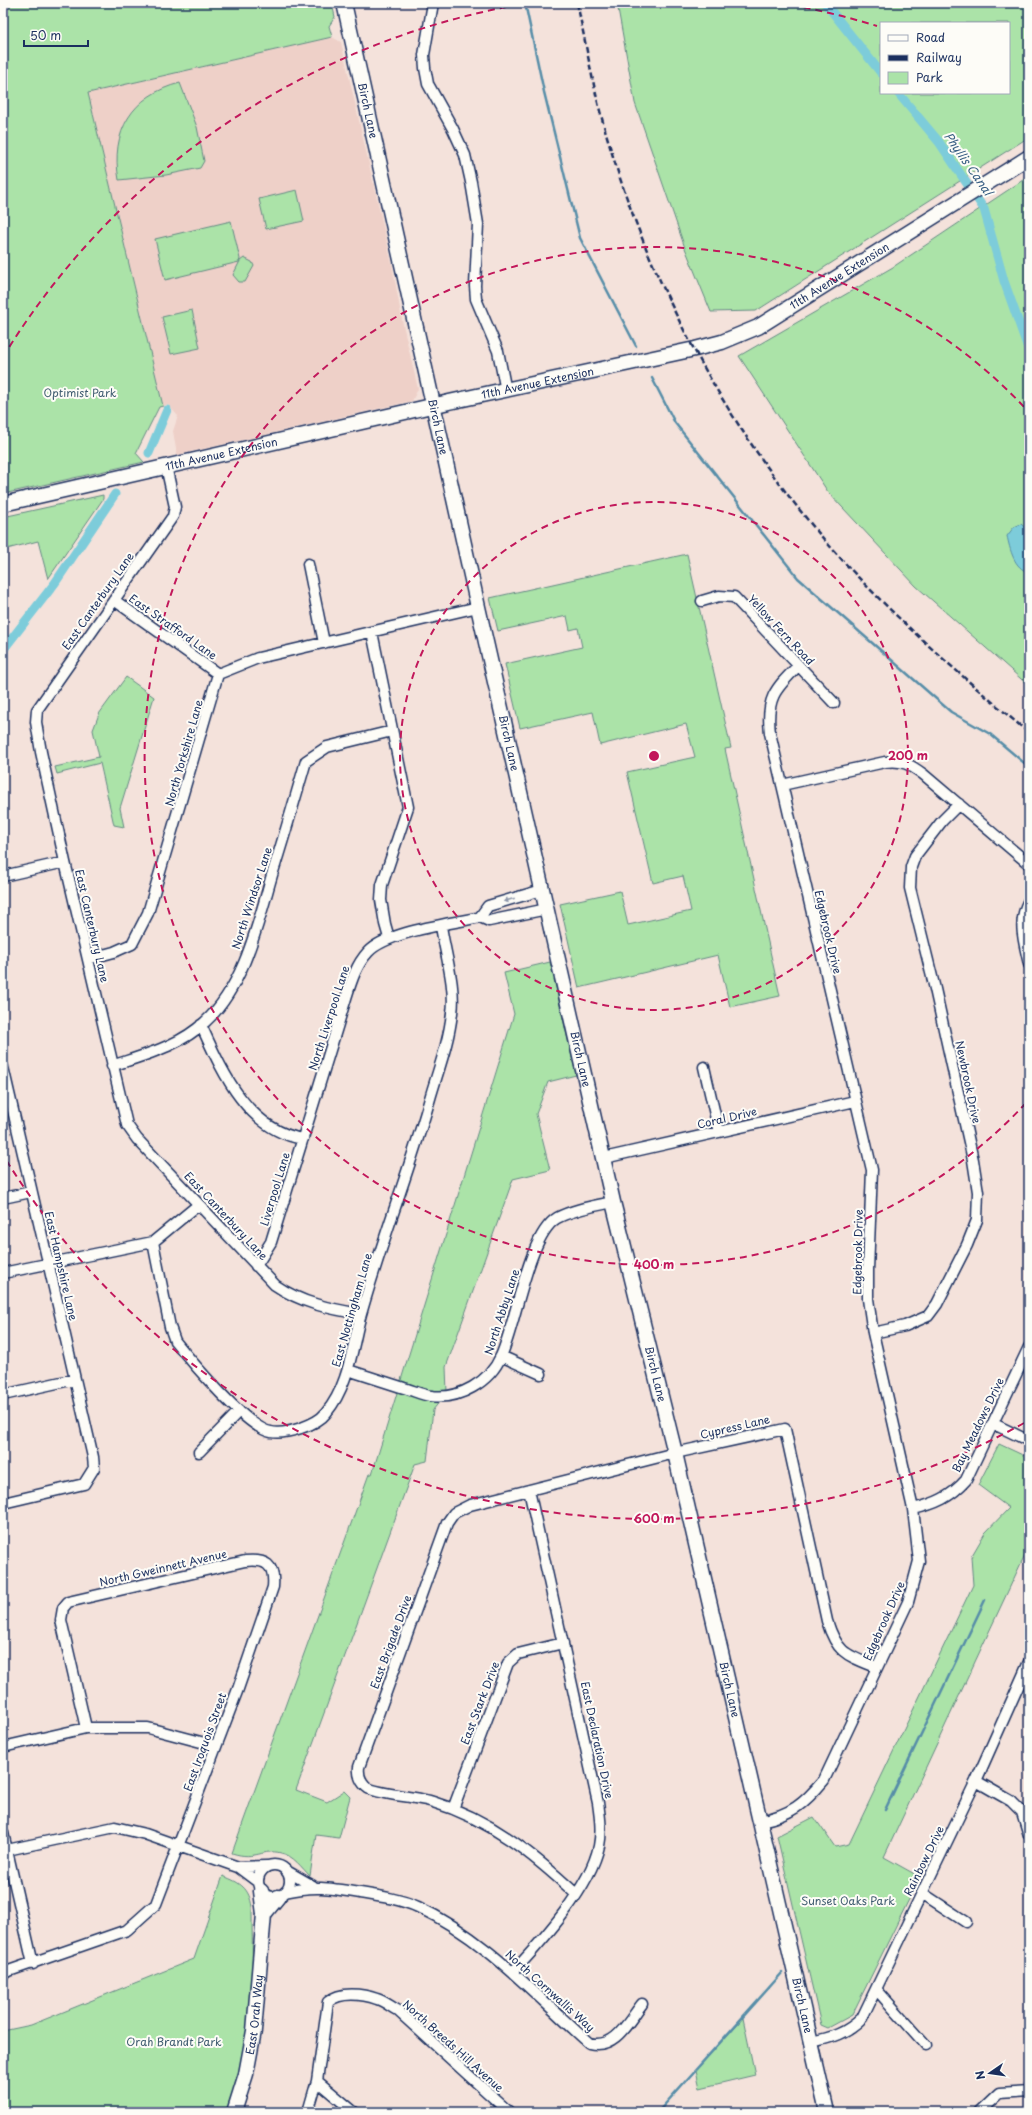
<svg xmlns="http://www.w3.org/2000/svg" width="1032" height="2115" viewBox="0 0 1032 2115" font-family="'Playpen Sans',sans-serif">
<rect width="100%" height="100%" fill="#f4e2db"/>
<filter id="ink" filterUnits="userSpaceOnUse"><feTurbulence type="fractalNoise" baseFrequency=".025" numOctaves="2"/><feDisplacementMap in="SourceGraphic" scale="8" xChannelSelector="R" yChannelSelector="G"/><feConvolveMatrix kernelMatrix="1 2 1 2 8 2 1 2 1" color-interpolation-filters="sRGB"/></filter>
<g filter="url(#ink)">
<path fill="#eed0c8" d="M332,37L341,42L392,264L402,320L418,389L412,401L177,455L173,431L178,416L168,405L163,406L88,93Z"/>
<path fill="#abe3a8" stroke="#638983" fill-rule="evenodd" d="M3,3H332L335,17L329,26L332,37L88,93L163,406L159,407L136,453L144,462L3,494Z
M617,3H1029V137L756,311L711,312L685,248L635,103ZM881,23H1009V93H881Z
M180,83L197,127L204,161L200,168L166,175L119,180C110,132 132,95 180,83Z
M1029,176V686L916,586L828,492L739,356L893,267Z
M297,190L304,221L266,229L259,199Z
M231,221L240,259L239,262L165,280L155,239Z
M244,258L252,262L254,266L245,282H239L233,275L240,261Z
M192,310L200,348L171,354L162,317Z
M103,495V499L48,579L38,541L3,550V517Z
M687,554L731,748L725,749L780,996L730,1007L718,955L579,988L560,904L620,891L628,925L691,911L683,876L653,883L627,772L695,757L686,724L600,745L593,712L520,728L505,664L582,647L578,628L570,630L567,616L498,631L490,598Z
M126,677L154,697L120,808L124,827L114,825L100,763L57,774L55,767L99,757L93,730L99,714Z
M550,962L576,1075L548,1082L536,1114L550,1170L513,1179L446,1367L447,1392L433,1410L427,1461L415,1464L296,1790L327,1802L344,1791L350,1797L339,1838L316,1835L310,1876C302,1868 293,1855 281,1853C263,1848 256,1861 232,1853L369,1474H372L514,1014L504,973Z
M999,1444L1029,1458V1546L884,1857L920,1877L852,2015L828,2028L821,2025L777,1836L814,1817L835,1847L849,1844L973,1585L971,1557L985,1533L1009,1508L978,1485Z
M223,1876C241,1883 249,1888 252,1907C252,1948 254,1989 248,2030C244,2058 236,2085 226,2112H3V2031L31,2025L194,1959Z
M743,2018L755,2075L700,2088L696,2070Z"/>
<path fill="#7dccda" stroke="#568da8" d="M1021,524L1029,531V572C1014,569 1010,549 1007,536L1014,527Z"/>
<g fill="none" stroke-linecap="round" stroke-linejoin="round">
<path stroke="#568da8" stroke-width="2.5" d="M525,3L544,92L580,238L636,346
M652,378L675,423L798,578L951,712L990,734L1029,767
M885,1810L985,1600
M658,2112L782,1973"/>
<path stroke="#7dccda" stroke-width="9" d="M825,3L881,73
M898,93L939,142L984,209L1004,281L1029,351
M149,453L167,410
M3,650L55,583L115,494"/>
<g stroke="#1b2f5e" stroke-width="13">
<path id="street" d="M433,3L424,55L425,68L428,84L453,129L465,155L471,182L478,224L475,286L476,299L498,351L506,391
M166,466L175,507L173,516L37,710L36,722L41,752L65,862L127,1125L137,1139L275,1285C301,1303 330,1309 361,1314
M308,564L324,643
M114,600L218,674
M702,601L719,596L734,597L834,703
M372,632L408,807L382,885L381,900L385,924L389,938
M782,785L885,762C903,760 909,764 923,774L1029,864
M3,876L65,862
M1029,900C1017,922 1024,941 1029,964
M480,917L488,906L542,890
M88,959L114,952L132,944L148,913L218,674L258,658L478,607
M201,1025C222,1071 247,1130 303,1139
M112,1066C144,1055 180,1046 205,1022C244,987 258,923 272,875C284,837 295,799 306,761L327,747L392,731
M3,1067L93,1457L94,1468L84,1484L3,1503
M704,1067L719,1132
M604,1158L855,1101
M3,1198L31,1192
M153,1242L170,1327L175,1341C191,1361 248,1429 271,1432C286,1435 317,1425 326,1413C349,1386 352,1347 361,1314C382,1240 410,1169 431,1095C439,1068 449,1041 452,1013C456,987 445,953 441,926
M256,1266L271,1242L346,998C351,982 356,965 368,952C388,931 451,924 480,917L489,921L547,909
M3,1273L153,1242L198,1205
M873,1333L905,1326L928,1316L937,1304L967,1245L977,1220L978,1192L973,1160L935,989L910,888L911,867L915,856L942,821L959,804
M501,1356L541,1374
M348,1370C367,1376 385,1382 404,1388C412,1390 422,1395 431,1396C459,1400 490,1382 501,1356C516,1324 528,1235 557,1218C574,1209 595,1206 613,1202
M3,1395L75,1379
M994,1424L1029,1441
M199,1452L239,1411
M913,1509C935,1504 951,1497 966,1480L1029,1347
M3,1747L86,1728H148L216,1746
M976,1781L1011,1801L1022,1812L1029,1835
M453,1809L508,1663L518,1654L563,1643
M760,1821C791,1815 804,1804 824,1780L908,1602L919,1561L913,1509L873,1333L868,1299V1270L872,1170L770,733C766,699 774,690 798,666
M3,1833L33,1964
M7,1850L115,1827L145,1834L238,1867
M258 1881a16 16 0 1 1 32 0a16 16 0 1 1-32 0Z
M285,1870L313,1886
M258,1882L238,1867L267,1866
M285,1892C314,1885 330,1888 360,1893C379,1896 400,1899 418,1907C485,1938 535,1995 589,2043C615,2050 628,2022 642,2004
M922,1893L966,1922
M576,1894C533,1854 490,1819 433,1802C419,1797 377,1794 368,1788C361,1783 358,1775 359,1767L447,1523L454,1513L470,1505L675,1453L785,1429L827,1621C837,1653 846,1655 876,1667
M513,1972C542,1941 590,1888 599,1846C602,1831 600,1817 598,1803L529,1490
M3,1973L127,1930L156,1904L238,1689L273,1587C275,1564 266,1559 245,1561L68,1602L63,1608L61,1620L86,1728
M876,1989L926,2045
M811,2042C831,2038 847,2033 862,2018L976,1781L1029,1662
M317,2081L354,2112
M308,2112L317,2081L328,2002C340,1991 363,1994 377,1999C384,2001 391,2007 397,2010L509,2112
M979,2112L999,2093L1029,2091"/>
</g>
<g stroke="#1b2f5e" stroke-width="17">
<g id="secondary">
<path id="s1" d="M344,3L478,607L613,1202L675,1453L827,2112"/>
<path id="s2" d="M3,504L449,402L695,349L722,342L758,327L1029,157"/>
<path d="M264,1914L278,1897"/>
<path id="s3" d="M234,2112L246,2074L254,2031L264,1914L261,1891"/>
</g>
</g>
<use href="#street" stroke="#fdfcf7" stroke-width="10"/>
<use href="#secondary" stroke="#fdfcf7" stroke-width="14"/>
<path stroke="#1b2f5e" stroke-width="2.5" stroke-dasharray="6 3" stroke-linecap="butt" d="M577,3C585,39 591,75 600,111C643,276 729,436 844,562C901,624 965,679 1029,733"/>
</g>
<defs><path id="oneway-solid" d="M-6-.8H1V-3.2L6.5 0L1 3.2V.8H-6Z"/></defs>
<use fill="#8c96aa" href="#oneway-solid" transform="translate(509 900) rotate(164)"/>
</g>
<g fill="none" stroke="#c2185b" stroke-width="2" stroke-dasharray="7 5">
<circle cx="654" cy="756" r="254"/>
<path d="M1026 1103A509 509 0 1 1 1026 409"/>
<path d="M1024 1423A763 763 0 0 1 3 1155M3 357A763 763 0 0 1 528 3M780 3A763 763 0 0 1 877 26"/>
</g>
<g text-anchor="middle" stroke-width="4" stroke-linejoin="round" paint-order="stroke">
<g font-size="11" fill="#1b2f5e" stroke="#fdfcf7">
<text dy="4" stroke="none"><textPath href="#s1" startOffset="110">Birch Lane</textPath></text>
<text dy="4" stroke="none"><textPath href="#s2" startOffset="872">11th Avenue Extension</textPath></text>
<text dy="4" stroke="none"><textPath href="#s2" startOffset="548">11th Avenue Extension</textPath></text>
<text dy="4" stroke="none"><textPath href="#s1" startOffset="434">Birch Lane</textPath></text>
<text dy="4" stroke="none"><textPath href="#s2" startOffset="224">11th Avenue Extension</textPath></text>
<text transform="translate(98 601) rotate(-55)" y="4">East Canterbury Lane</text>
<text transform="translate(173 627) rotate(35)" y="4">East Strafford Lane</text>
<text transform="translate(781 630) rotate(47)" y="4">Yellow Fern Road</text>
<text dy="4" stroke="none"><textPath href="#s1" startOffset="758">Birch Lane</textPath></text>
<text transform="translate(184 753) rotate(-74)" y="4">North Yorkshire Lane</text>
<text transform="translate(252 898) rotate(-72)" y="4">North Windsor Lane</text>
<text transform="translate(92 926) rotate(77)" y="4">East Canterbury Lane</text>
<text transform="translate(828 932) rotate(77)" y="4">Edgebrook Drive</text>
<text transform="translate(329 1018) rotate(-72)" y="4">North Liverpool Lane</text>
<text dy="4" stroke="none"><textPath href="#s1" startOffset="1082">Birch Lane</textPath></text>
<text transform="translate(968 1082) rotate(78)" y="4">Newbrook Drive</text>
<text transform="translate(727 1118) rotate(-13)" y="4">Coral Drive</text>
<text transform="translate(275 1189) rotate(-73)" y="4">Liverpool Lane</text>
<text transform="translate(226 1216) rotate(47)" y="4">East Canterbury Lane</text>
<text transform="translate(858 1252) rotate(-89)" y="4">Edgebrook Drive</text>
<text transform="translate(61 1266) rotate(77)" y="4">East Hampshire Lane</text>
<text transform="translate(352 1310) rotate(-74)" y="4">East Nottingham Lane</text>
<text transform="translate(502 1312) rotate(-72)" y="4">North Abby Lane</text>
<text dy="4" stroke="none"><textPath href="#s1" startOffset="1406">Birch Lane</textPath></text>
<text transform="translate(978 1425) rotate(-64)" y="4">Bay Meadows Drive</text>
<text transform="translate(735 1427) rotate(-13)" y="4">Cypress Lane</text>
<text transform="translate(163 1568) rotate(-13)" y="4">North Gweinnett Avenue</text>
<text transform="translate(884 1621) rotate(-66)" y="4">Edgebrook Drive</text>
<text transform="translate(391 1642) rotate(-70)" y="4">East Brigade Drive</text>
<text dy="4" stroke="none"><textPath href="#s1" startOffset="1730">Birch Lane</textPath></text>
<text transform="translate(480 1703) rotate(-69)" y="4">East Stark Drive</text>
<text transform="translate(597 1740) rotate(78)" y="4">East Declaration Drive</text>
<text transform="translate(205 1742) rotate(-70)" y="4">East Iroquois Street</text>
<text transform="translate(924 1861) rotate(-64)" y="4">Rainbow Drive</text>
<text transform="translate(550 1991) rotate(42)" y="4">North Cornwallis Way</text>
<text dy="4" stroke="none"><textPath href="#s1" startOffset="2054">Birch Lane</textPath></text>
<text dy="4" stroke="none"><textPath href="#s3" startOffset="100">East Orah Way</textPath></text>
<text transform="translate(453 2046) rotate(42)" y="4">North Breeds Hill Avenue</text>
</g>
<g font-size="11" fill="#3f5c70" stroke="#fdfcf7">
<text x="80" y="397">Optimist Park</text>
<text x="848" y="1905">Sunset Oaks Park</text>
<text x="174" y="2046">Orah Brandt Park</text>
</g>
<g font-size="12" font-style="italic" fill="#385e83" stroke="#fdfcf7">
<text transform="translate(968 164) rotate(55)" y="4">Phyllis Canal</text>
</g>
</g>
<circle cx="654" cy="756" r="6" fill="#c2185b" stroke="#fdfcf7" stroke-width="2"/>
<g font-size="12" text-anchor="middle" font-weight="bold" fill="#c2185b" stroke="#fdfcf7" stroke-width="4" stroke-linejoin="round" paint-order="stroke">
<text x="908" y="760">200 m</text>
<text x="654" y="1269">400 m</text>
<text x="654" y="1523">600 m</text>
</g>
<rect width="1032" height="2115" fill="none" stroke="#fdfcf7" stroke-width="16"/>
<rect x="8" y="8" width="1016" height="2099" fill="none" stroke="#1b2f5e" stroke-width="1.5" filter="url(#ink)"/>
<rect x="880" y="22" width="130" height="72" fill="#fdfcf7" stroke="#a3aaba"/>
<rect x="888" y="35" width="20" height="6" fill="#fdfcf7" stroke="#a3aaba"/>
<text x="916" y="42" font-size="12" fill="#1b2f5e">Road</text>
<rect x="888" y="55" width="20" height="6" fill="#1b2f5e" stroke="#a3aaba"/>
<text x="916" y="62" font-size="12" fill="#1b2f5e">Railway</text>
<rect x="888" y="72" width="20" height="12" fill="#abe3a8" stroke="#a3aaba"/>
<text x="916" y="82" font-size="12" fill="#1b2f5e">Park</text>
<g transform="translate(990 2073) rotate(257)" stroke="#fdfcf7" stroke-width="3" paint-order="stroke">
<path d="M0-3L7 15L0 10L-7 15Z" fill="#1b2f5e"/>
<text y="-6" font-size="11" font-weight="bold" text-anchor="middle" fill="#1b2f5e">N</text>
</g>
<path d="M24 40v6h64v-6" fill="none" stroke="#1b2f5e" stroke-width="2"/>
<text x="30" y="40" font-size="12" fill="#1b2f5e" stroke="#fdfcf7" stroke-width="3" paint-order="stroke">50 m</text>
</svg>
